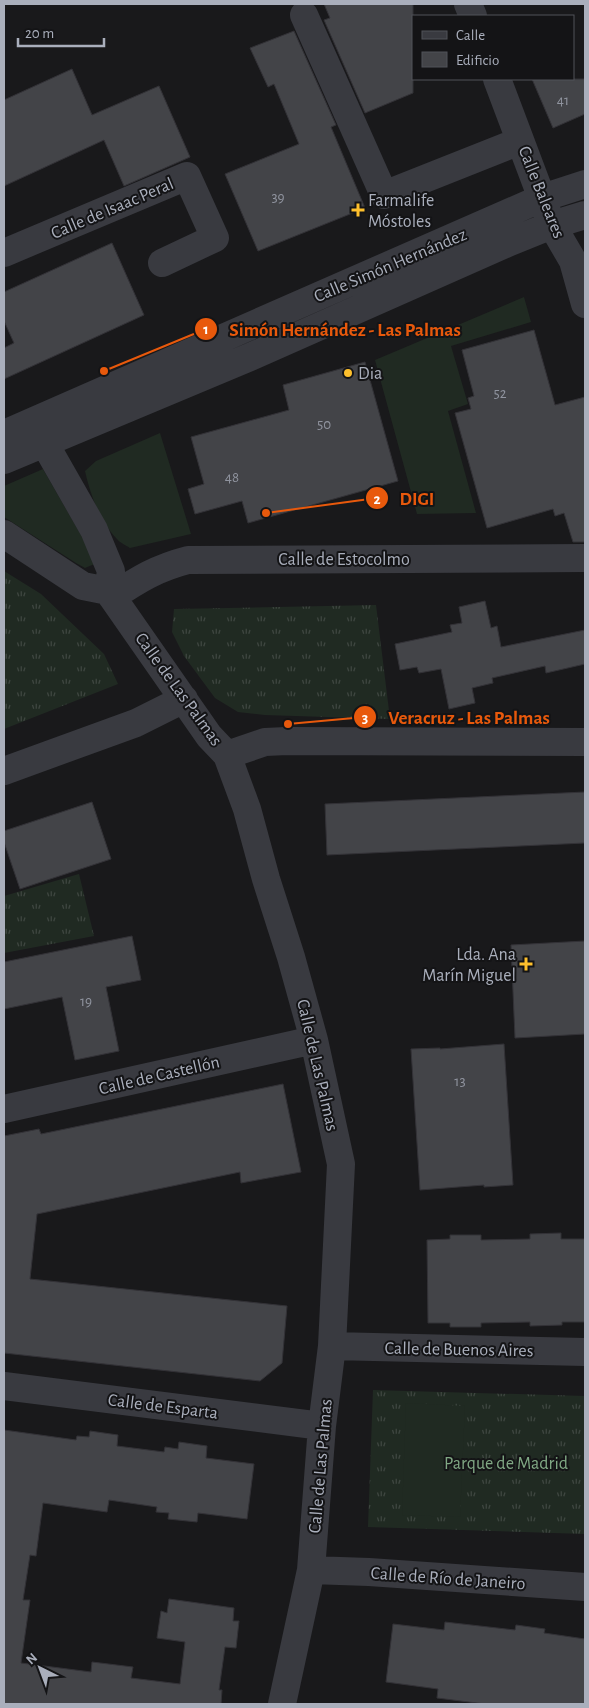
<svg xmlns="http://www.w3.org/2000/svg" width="589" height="1708" viewBox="0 0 589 1708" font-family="'Alegreya Sans',sans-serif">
<defs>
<pattern id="grass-tufts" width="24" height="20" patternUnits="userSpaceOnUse" patternTransform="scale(1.25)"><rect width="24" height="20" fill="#202a22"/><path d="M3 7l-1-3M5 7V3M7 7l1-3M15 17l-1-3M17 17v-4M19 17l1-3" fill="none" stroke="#3e4640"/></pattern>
</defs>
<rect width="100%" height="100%" fill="#19191b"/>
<path fill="url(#grass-tufts)" d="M4,571L41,594L104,654L118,684L4,729Z
M376,605L390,719L265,715L238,712L215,698L184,656L172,632L174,609Z
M79,874L94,936L4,953V896Z
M373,1390L585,1396V1534L368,1527Z"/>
<path fill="#202a22" d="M524,297L531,322L451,346L468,404L448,411L476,513L417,514L375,360Z
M160,433L191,534L130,548C126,545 120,543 117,539C100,522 90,494 85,471L96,461Z
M43,469L97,563L85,568L76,563L4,517V486Z
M406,1403L465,1406L460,1517L402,1515Z"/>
<path fill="#434448" stroke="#333237" d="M324,4H413V93L365,113L324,20L330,18Z
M294,31L336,125L331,127L365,208L258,251L225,174L299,144L274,84L268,87L250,48Z
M72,69L92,115L159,86L190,157L124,186L104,140L4,186V100Z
M532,79H585V114L553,128Z
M112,243L144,315L4,379V348L14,343L4,321V292Z
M534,330L555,405L585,397V542H573L564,513L555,516L553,509L487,528L455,413L471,409L468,398L474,396L462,350Z
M365,362L398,481L248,523L242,501L195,514L188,489L204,484L191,437L289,410L283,385Z
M485,601L491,628L497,626L501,647L585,630V664L546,673L545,666L492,678L493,683L472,688L475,703L449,709L441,669L419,673L417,667L400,670L395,644L452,632L450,625L462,623L459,607Z
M585,792V843L327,855L325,804Z
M92,802L111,859L20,889L4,842V831Z
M132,936L141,980L106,987L119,1051L75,1060L62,997L4,1009V962Z
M585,941V1034L515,1038L511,945Z
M504,1044L513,1185L484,1187V1185L420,1190L411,1049L440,1048V1049Z
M283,1084L301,1172L241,1183L240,1172L37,1214L30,1279L287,1306L282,1363L260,1381L4,1353V1136L39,1129L41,1134Z
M561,1233V1239H585V1322H562V1325L530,1326V1322L481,1323V1327H450V1323H428L427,1240L450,1239V1235H481V1240L530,1239V1234Z
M4,1430L76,1440L77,1436L89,1437L90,1431L118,1435L117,1446L164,1452L165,1447L178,1449L179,1442L207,1446L206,1458L254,1464L247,1519L198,1513L197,1522L168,1519L169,1513L156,1512L157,1507L109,1500L107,1512L43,1503L36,1556L30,1555L23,1600H30L21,1663L91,1672L92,1662L133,1667L131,1678L180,1684L185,1642L157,1638L161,1611L167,1613L169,1599L234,1608L233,1621H239L236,1648L225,1647L219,1690H222L221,1704H4Z
M445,1622L515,1630L516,1625L545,1629L544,1633L585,1639V1704H485L437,1698L438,1689L386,1682L393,1624L444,1630Z"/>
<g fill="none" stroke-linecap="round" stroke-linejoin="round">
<path stroke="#393a40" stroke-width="28" d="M468,4L473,16
M304,15L384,195L520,141
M497,79L552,225L573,261L585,304
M4,253L187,176L215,238L162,263
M4,434L542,198L585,184
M45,444L94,530L111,571L108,591
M4,460L250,357L510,242L552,225L585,215
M4,534L83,586L108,591L209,736L227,755L247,809L266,879L291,957L314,1040L341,1164L332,1346L322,1426L311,1570L282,1704
M112,597C139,579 157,568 188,560L585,558
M227,755L265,742L287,741L585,742
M4,771L136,723L184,699
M4,1109L314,1040
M332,1346L585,1352
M4,1386L322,1426
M311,1570L369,1572L585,1587"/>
</g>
<g fill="#fec02d" stroke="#141416" stroke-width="2">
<path d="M355.5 202.5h5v5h5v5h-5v5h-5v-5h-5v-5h5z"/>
<circle cx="348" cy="373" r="5"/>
<path d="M523.5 956.5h5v5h5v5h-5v5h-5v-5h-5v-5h5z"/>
</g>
<g text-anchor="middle" stroke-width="4" stroke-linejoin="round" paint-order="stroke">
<g font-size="15" fill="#90949f">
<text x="563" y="105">41</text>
<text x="278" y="202">39</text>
<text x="500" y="398">52</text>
<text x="324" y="429">50</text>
<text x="232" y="482">48</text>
<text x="86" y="1006">19</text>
<text x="460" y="1086">13</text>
</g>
<g font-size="18" fill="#aaafbc" stroke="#141416">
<text transform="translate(542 192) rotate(68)" y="6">Calle Baleares</text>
<text transform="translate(112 208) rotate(-23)" y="6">Calle de Isaac Peral</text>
<text transform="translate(390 265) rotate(-23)" y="6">Calle Simón Hernández</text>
<text x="344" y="565">Calle de Estocolmo</text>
<text transform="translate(179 689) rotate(54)" y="6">Calle de Las Palmas</text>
<text transform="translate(318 1065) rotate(77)" y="6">Calle de Las Palmas</text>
<text transform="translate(159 1075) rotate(-13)" y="6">Calle de Castellón</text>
<text transform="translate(459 1349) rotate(1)" y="6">Calle de Buenos Aires</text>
<text transform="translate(163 1406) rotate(7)" y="6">Calle de Esparta</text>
<text transform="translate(320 1466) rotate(-85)" y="6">Calle de Las Palmas</text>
<text transform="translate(448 1578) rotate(4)" y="6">Calle de Río de Janeiro</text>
</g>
<g font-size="18" fill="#aaafbc" stroke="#141416" text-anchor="start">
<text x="368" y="206">Farmalife<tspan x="368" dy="21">Móstoles</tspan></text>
<text x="358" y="379">Dia</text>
<text x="516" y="960" text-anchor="end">Lda. Ana<tspan x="516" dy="21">Marín Miguel</tspan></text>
</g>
<g font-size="18" fill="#80a884" stroke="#141416">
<text x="506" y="1469">Parque de Madrid</text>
</g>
</g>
<path fill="none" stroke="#e8590c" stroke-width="2" d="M104 371L206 329M266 513L377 498M288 724L365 717"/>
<g fill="#e8590c" stroke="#141416" stroke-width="2">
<circle cx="104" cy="371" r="5"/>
<circle cx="266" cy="513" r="5"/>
<circle cx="288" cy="724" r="5"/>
<circle cx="206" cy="329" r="12"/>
<circle cx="377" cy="498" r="12"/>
<circle cx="365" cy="717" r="12"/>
</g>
<g font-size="15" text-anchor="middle" font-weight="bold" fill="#fff">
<text x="206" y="334">1</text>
<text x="377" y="504">2</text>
<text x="365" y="723">3</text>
</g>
<g font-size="19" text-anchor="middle" font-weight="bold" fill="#e8590c" stroke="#141416" stroke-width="4" stroke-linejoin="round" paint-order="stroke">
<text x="345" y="336">Simón Hernández - Las Palmas</text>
<text x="417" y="505">DIGI</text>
<text x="469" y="724">Veracruz - Las Palmas</text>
</g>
<rect width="589" height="1708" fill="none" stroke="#aaafbc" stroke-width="10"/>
<rect x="412" y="15" width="162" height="65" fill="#141416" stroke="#505258"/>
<rect x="422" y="31" width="25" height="8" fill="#393a40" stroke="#505258"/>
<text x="456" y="40" font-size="15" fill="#aaafbc">Calle</text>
<rect x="422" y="52" width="25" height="15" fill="#434448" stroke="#505258"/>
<text x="456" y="65" font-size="15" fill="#aaafbc">Edificio</text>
<g transform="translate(40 1668) rotate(318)" stroke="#141416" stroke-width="4" paint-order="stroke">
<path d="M0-4L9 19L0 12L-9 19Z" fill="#aaafbc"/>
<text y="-8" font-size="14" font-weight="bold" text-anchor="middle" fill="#aaafbc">N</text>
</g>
<path d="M18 38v8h86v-8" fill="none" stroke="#aaafbc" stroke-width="2.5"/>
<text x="25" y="38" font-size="15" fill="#aaafbc" stroke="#141416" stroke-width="4" paint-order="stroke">20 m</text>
</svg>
